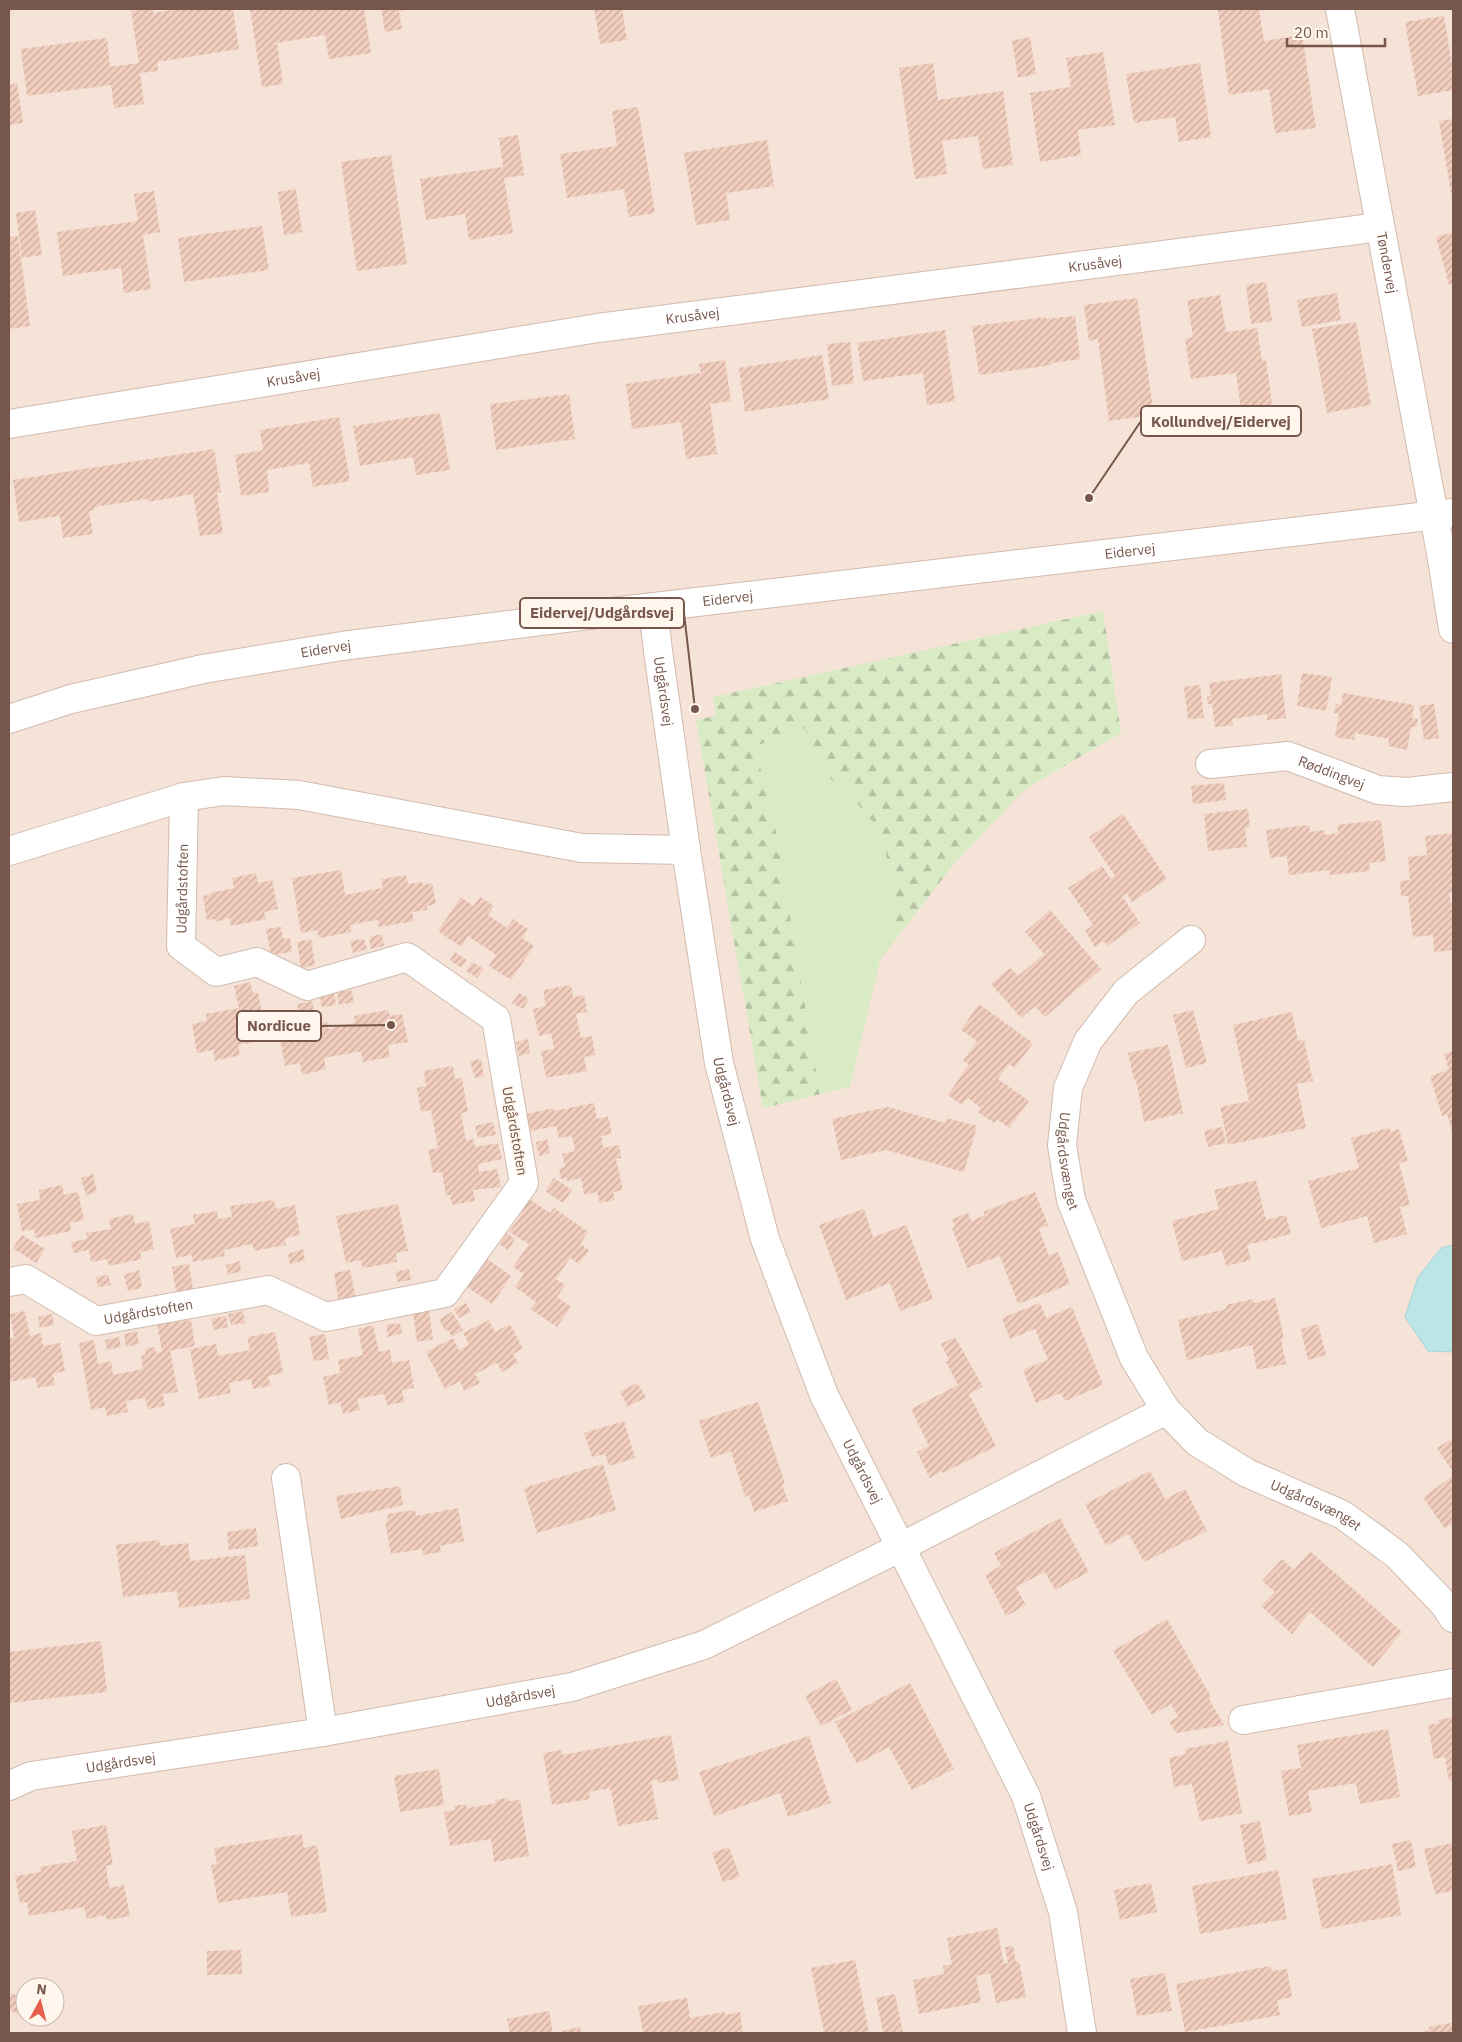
<svg xmlns="http://www.w3.org/2000/svg" width="1462" height="2042" viewBox="0 0 1462 2042" font-family="'IBM Plex Sans',sans-serif">
<defs>
<pattern id="forest-firs" width="22" height="20" patternUnits="userSpaceOnUse" patternTransform="scale(1.25)"><rect width="22" height="20" fill="#d8ebc5"/><path d="M5 1l3.5 6h-7zM16 11l3.5 6h-7z" fill="#b4c1a2"/></pattern>
<pattern id="building-hatch" width="6" height="6" patternUnits="userSpaceOnUse" patternTransform="scale(1.25)"><rect width="6" height="6" fill="#f2cebf"/><path d="M-1 1l2-2M0 6l6-6M5 7l2-2" fill="none" stroke="#c9aa9d"/></pattern>
</defs>
<rect width="100%" height="100%" fill="#fcf2e8"/>
<path fill="#f4e3d6" fill-rule="evenodd" d="M9,9H1453V2033H9ZM25,1987H55V2017H25Z"/>
<path fill="url(#forest-firs)" d="M1103,611L1121,733L1025,789L953,865L880,960L896,913L822,772L805,729L753,747L770,796L820,1094L763,1108L696,720L716,716L713,697Z"/>
<path fill="#d8ebc5" d="M805,728L822,772L847,791L883,834L896,913L880,960L850,1087L820,1094L770,796L753,747Z"/>
<path fill="#bbe5e7" stroke="#a2d6d8" d="M1453,1245V1352L1428,1351L1405,1317L1418,1277L1441,1248Z"/>
<path fill="url(#building-hatch)" d="M153,9V13L180,9H233L239,49L157,62L158,71L140,73L144,104L114,108L111,85L27,96L21,49L107,38L110,67L139,63L131,11Z
M250,9H364L371,53L329,59L325,35L277,43L283,84L262,87Z
M381,9H409L399,11L402,29L385,32Z
M594,9H622L627,40L600,44Z
M1228,9H1259L1264,41L1302,35L1316,128L1275,133L1269,89L1229,95L1218,10Z
M1444,16L1453,72V90L1418,96L1405,22Z
M1030,37L1036,74L1018,78L1012,41Z
M1103,52L1115,125L1078,130L1081,155L1040,162L1030,93L1071,87L1066,58Z
M933,63L938,100L1003,91L1013,165L983,169L978,136L942,141L947,174L915,179L899,68Z
M1200,63L1211,137L1179,142L1175,117L1134,123L1126,74Z
M17,83L23,123L9,125V85Z
M638,107L655,213L629,217L624,189L567,198L560,154L617,146L612,111Z
M1453,119V199H1452L1439,121Z
M518,135L524,175L504,178L513,233L469,240L465,214L426,220L420,179L503,167L499,138Z
M767,140L774,186L726,193L730,220L696,225L684,153Z
M391,155L407,264L357,271L341,162Z
M296,189L302,232L284,235L278,192Z
M154,191L160,232L143,235L151,289L124,293L121,268L63,276L57,232L138,221L134,194Z
M35,210L42,255L22,258L16,213Z
M262,226L269,270L184,282L178,238Z
M1453,232V284L1449,285L1436,237Z
M18,236L30,326L9,329V237Z
M1266,282L1272,321L1251,324L1246,285Z
M1337,293L1341,320L1302,327L1297,300Z
M1220,295L1226,332L1257,328L1262,361L1266,360L1273,412L1242,417L1236,373L1191,379L1185,339L1193,337L1187,300Z
M1137,298L1154,415L1109,421L1098,339L1089,341L1084,305Z
M1075,316L1080,359L1052,363V365L979,375L972,326L1046,317V319Z
M1356,322L1371,405L1327,413L1312,329Z
M945,330L955,401L927,405L923,373L863,381L857,343Z
M850,342L854,383L832,386L827,344Z
M822,355L829,399L745,412L739,368Z
M725,360L731,401L710,404L717,454L686,459L681,422L632,429L626,384L701,373L699,364Z
M569,394L575,439L496,450L490,404Z
M440,413L450,470L416,475L413,457L360,466L353,426Z
M339,417L350,481L313,487L309,463L267,470L269,492L241,496L235,455L263,450L260,430Z
M214,449L221,492L217,493L223,533L200,536L193,494L148,502L147,499L94,507L95,510L89,511L93,534L63,538L60,516L19,522L13,480Z
M1302,673L1332,677L1326,711L1297,706Z
M1281,674L1286,718L1267,720V714L1232,719L1233,725L1215,727L1212,704H1208L1207,697L1211,696L1209,683Z
M1200,685L1204,718L1188,719L1184,687Z
M1343,693L1414,705L1412,718L1418,719L1416,727H1411L1407,750L1388,746L1389,739L1355,733L1354,740L1335,737L1339,714L1334,713L1336,704L1341,705Z
M1434,704L1439,738L1424,740L1419,706Z
M1224,783L1226,800L1193,804L1191,786Z
M1248,809L1250,827L1245,828L1247,847L1208,851L1204,814Z
M1123,814L1167,879L1132,902L1127,893L1122,896L1140,923L1107,946L1104,941L1095,947L1085,931L1093,925L1068,888L1102,866L1111,879L1115,876L1089,837Z
M1381,820L1386,861L1369,863L1370,871L1330,875L1329,870L1289,875L1287,856L1270,858L1266,830L1309,825L1310,832L1324,830L1325,835L1338,833L1337,825Z
M1453,833V893H1449L1451,905H1453V950L1434,952L1433,935L1413,937L1408,896H1401L1400,881L1410,880L1408,857L1427,855L1425,836Z
M341,870L345,895L383,888L381,879L406,875L408,884L422,882L423,885L432,883L436,904L427,906V910L412,912L414,921L379,927L378,920L365,922L350,925L351,932L319,938L317,930L301,933L292,878Z
M256,873L258,883L272,880L278,909L264,912L266,919L231,926L230,918L215,922V919L207,920L203,896L210,895V893L234,888L232,878Z
M461,897L473,906L480,897L494,906L488,915L507,928L513,919L528,929L522,938L534,946L511,980L489,966L496,955L468,936L461,947L438,931Z
M1050,910L1101,969L1045,1017L1035,1006L1021,1018L991,984L1010,968L1018,976L1044,954L1025,932Z
M281,927L283,939L290,938L292,952L271,955L266,929Z
M382,934L384,946L371,949L369,937Z
M311,939L315,965L301,968L297,942Z
M364,939L367,949L353,953L350,941Z
M455,952L467,960L461,968L450,960Z
M472,962L484,969L477,978L466,971Z
M250,982L253,993H258L262,1014L256,1015L261,1041L238,1045L240,1055L215,1061L213,1050L197,1053L192,1024L207,1021L206,1014L239,1008L234,986Z
M571,985L573,997L584,995L587,1012L576,1014L581,1038L592,1036L595,1055L584,1057L587,1071L546,1078L541,1051L554,1049L551,1033L539,1036L533,1009L546,1006L543,990Z
M351,990L354,1002L339,1005L337,992Z
M519,993L529,999L523,1009L512,1003Z
M334,994L336,1005L322,1007L320,997Z
M312,1001L317,1024L327,1022L328,1029L355,1023L354,1016L388,1010L390,1016L402,1014L408,1042L388,1045L390,1057L363,1062L361,1051L324,1058L326,1069L302,1075L300,1063L285,1066L280,1038L297,1034L295,1028L302,1026L297,1004Z
M979,1004L1033,1043L1015,1068L1009,1064L998,1079L1029,1101L1009,1128L997,1119L994,1123L978,1112L981,1108L968,1098L962,1105L948,1095L969,1064L963,1061L977,1041L961,1030Z
M1193,1010L1207,1063L1186,1068L1173,1015Z
M1292,1012L1298,1041L1304,1040L1313,1081L1297,1084L1306,1128L1228,1145L1220,1107L1249,1101L1233,1025Z
M528,1039L530,1053L519,1056L516,1042Z
M1168,1045L1183,1113L1144,1122L1136,1080H1134L1128,1053Z
M1453,1051V1134L1447,1114L1442,1116L1430,1076L1449,1070L1444,1054Z
M481,1059L484,1076L475,1078L470,1061Z
M453,1066L455,1079L462,1078L468,1112L461,1113L466,1141L473,1139L475,1147L498,1143L502,1159L478,1164L479,1172L497,1169L501,1187L473,1190L475,1201L452,1205L450,1195H446L442,1172L433,1173L428,1150L438,1148L431,1110L421,1112L417,1088L426,1086L424,1071Z
M594,1103L597,1119L608,1116L612,1134L601,1136L603,1148L619,1145L621,1158L616,1159L623,1190L613,1192L615,1200L600,1203L597,1192L584,1195L581,1178L567,1181V1178L561,1179L559,1168L565,1167L562,1154L575,1151L572,1136L559,1138L556,1126L530,1131L527,1114L553,1108L554,1111Z
M888,1107L945,1123L946,1118L977,1126L964,1172L886,1150L841,1160L832,1119Z
M493,1122L496,1135L478,1138L475,1126Z
M1222,1127L1226,1143L1208,1147L1204,1131Z
M1389,1128L1391,1132L1399,1129L1408,1161L1399,1163L1410,1205L1400,1207L1407,1234L1374,1243L1367,1216L1321,1228L1308,1181L1359,1168L1351,1138Z
M547,1139L550,1153L539,1156L536,1142Z
M93,1174L97,1192L86,1195L81,1178Z
M554,1178L572,1190L563,1203L545,1191Z
M1256,1180L1266,1220L1286,1215L1291,1234L1247,1245L1251,1260L1226,1266L1222,1251L1182,1261L1172,1221L1219,1209L1214,1190Z
M62,1185L64,1195L78,1192L84,1220L70,1223L71,1231L36,1238L34,1229L22,1231L17,1204L40,1200L39,1190Z
M1035,1192L1048,1225L1039,1229L1049,1256L1058,1252L1070,1284L1018,1304L1000,1256L967,1268L952,1228L955,1227L952,1219L968,1213L971,1221L985,1215L983,1212Z
M528,1198L550,1213L554,1208L588,1232L580,1244L589,1250L579,1264L570,1258L556,1279L565,1285L557,1297L571,1307L557,1327L530,1309L536,1302L515,1287L524,1274L513,1267L529,1244L509,1232L522,1214L518,1212Z
M274,1200L276,1209L295,1205L300,1235L285,1238L286,1245L254,1251L252,1244L224,1250L225,1256L193,1262L192,1255L176,1258L170,1229L195,1224L193,1215L217,1211L218,1219L232,1217L230,1206Z
M398,1204L408,1251L396,1253L397,1262L363,1268L361,1260L346,1263L336,1216Z
M864,1209L873,1237L906,1225L933,1299L900,1311L890,1283L846,1300L819,1225Z
M133,1214L135,1224L149,1221L154,1249L140,1252L142,1259L109,1266L107,1259L91,1262L89,1250L74,1253L71,1242L87,1239L86,1233L111,1229L109,1219Z
M507,1233L515,1239L508,1250L499,1244Z
M22,1235L45,1249L36,1263L13,1248Z
M303,1249L305,1260L290,1264L288,1254Z
M487,1259L511,1276L492,1304L467,1287Z
M240,1261L241,1271L228,1275L226,1265Z
M189,1264L193,1290L176,1292L172,1267Z
M409,1269L411,1280L398,1282L395,1272Z
M139,1270L142,1288L128,1291L124,1275Z
M350,1270L356,1300L339,1303L334,1273Z
M108,1275L111,1285L98,1287L96,1277Z
M1275,1298L1284,1338L1281,1339L1286,1364L1257,1370L1252,1345L1187,1360L1178,1320L1226,1309V1305L1253,1299L1254,1303Z
M466,1303L471,1312L459,1318L454,1309Z
M1040,1303L1046,1318L1072,1307L1103,1385L1065,1401L1061,1393L1036,1403L1023,1370L1048,1360L1035,1329L1010,1339L1002,1318Z
M25,1311L30,1336L41,1333L43,1346L60,1343L65,1371L53,1374L55,1385L38,1388L35,1377L9,1382V1339L14,1338L10,1314Z
M243,1311L245,1323L231,1325L228,1314Z
M429,1311L433,1339L417,1342L413,1313Z
M452,1312L463,1330L452,1337L448,1330L445,1331L439,1319Z
M52,1314L54,1325L40,1328L38,1317Z
M226,1316L228,1327L214,1330L211,1319Z
M191,1320L195,1346L170,1351L178,1392L163,1394L165,1406L148,1409L145,1398L126,1401L128,1412L107,1416L105,1407L91,1410L79,1343L94,1340L98,1364L111,1361L113,1375L143,1369L141,1356L145,1355V1349L155,1347L156,1353L162,1352L157,1324Z
M489,1320L495,1332L510,1324L523,1349L513,1354L518,1363L502,1372L497,1363L475,1374L480,1383L464,1391L460,1381L445,1389L426,1352L453,1338L459,1350L469,1344L463,1333Z
M400,1323L402,1333L388,1337L386,1325Z
M1318,1324L1326,1355L1308,1360L1301,1329Z
M373,1325L379,1352L390,1350L392,1363L409,1360L414,1388L402,1390L404,1402L387,1405L384,1394L357,1399L360,1410L343,1414L340,1402L329,1405L323,1377L340,1373L338,1360L363,1355L358,1329Z
M137,1331L139,1344L126,1347L124,1334Z
M275,1332L283,1373L268,1376L271,1386L253,1389L251,1379L229,1383L231,1393L199,1399L190,1349L216,1344L218,1356L250,1350L247,1337Z
M325,1334L329,1359L314,1361L309,1337Z
M119,1337L121,1347L107,1350L105,1340Z
M955,1337L983,1387L969,1394L996,1446L943,1473L942,1471L930,1478L917,1452L929,1446L911,1409L958,1385L946,1362L949,1360L941,1344Z
M637,1383L646,1397L628,1407L620,1392Z
M758,1402L785,1484L782,1485L788,1501L754,1512L749,1495L745,1497L731,1451L711,1458L699,1421Z
M624,1421L635,1458L609,1466L605,1454L592,1457L584,1433Z
M1453,1438V1472L1437,1448Z
M603,1464L616,1510L537,1533L524,1488Z
M1150,1471L1165,1499L1185,1489L1207,1531L1144,1562L1129,1534L1106,1546L1085,1504Z
M1453,1476V1523L1445,1529L1423,1497Z
M400,1486L403,1505L341,1519L336,1496Z
M458,1508L464,1541L440,1546L441,1552L423,1555L422,1549L391,1554L385,1521H388L387,1514L415,1510L416,1516Z
M1060,1518L1089,1572L1055,1590L1045,1572L1016,1587L1026,1605L1006,1616L985,1575L1001,1566L994,1553Z
M256,1528L258,1546L229,1550L227,1532Z
M159,1540L160,1546L188,1543L190,1561L245,1555L250,1599L179,1608L177,1591L123,1597L116,1545Z
M1310,1551L1402,1632L1373,1667L1310,1612L1292,1634L1261,1606L1275,1592L1262,1581L1282,1559L1294,1570Z
M1167,1619L1211,1697L1209,1699L1224,1725L1176,1733L1169,1722L1178,1717L1171,1704L1152,1715L1113,1651Z
M101,1641L107,1692L9,1703V1652Z
M836,1679L852,1710L821,1726L805,1696Z
M910,1683L954,1769L912,1790L889,1747L857,1764L835,1722Z
M1453,1717V1780L1449,1781L1445,1757L1434,1759L1428,1725L1439,1723L1438,1720Z
M1388,1729L1400,1797L1360,1804L1356,1783L1308,1791L1312,1812L1289,1816L1281,1771L1301,1768L1297,1745Z
M671,1735L679,1780L658,1783L657,1779L651,1781L658,1819L618,1826L610,1788L589,1792L590,1799L552,1805L543,1753L561,1750L562,1755Z
M809,1736L831,1803L788,1817L780,1793L714,1816L699,1772Z
M1228,1741L1242,1813L1200,1821L1192,1784L1174,1787L1169,1758L1186,1754L1185,1749Z
M439,1769L444,1805L400,1812L394,1776Z
M507,1798L508,1801L520,1800L529,1856L494,1862L491,1839L450,1846L444,1812L455,1810L454,1806L466,1804L467,1808L496,1803L495,1800Z
M1260,1821L1267,1860L1247,1864L1240,1825Z
M106,1825L113,1865L106,1866L109,1888L124,1885L130,1916L107,1920L106,1915L87,1919L84,1907L29,1916L27,1902L20,1903L15,1876L41,1872L40,1867L77,1861L72,1831Z
M302,1834L304,1848L317,1845L327,1912L291,1917L287,1892L218,1903L211,1865L217,1864L214,1848Z
M1411,1840L1416,1867L1398,1871L1392,1844Z
M1453,1843V1891L1435,1894L1424,1849Z
M729,1847L740,1877L723,1882L712,1853Z
M1392,1864L1401,1915L1322,1929L1312,1879Z
M1278,1870L1287,1919L1200,1934L1192,1886Z
M1151,1883L1157,1912L1120,1920L1114,1890Z
M997,1928L1004,1964L1008,1963L1005,1947L1013,1946L1016,1962L1019,1961L1026,1997L996,2003L990,1973L976,1976L981,2002L919,2014L913,1980L944,1974L943,1966L952,1964L947,1938Z
M241,1950L242,1974L207,1975V1951Z
M855,1960L869,2033H824L811,1968Z
M1270,1966L1272,1971L1287,1969L1292,1997L1277,2000L1280,2015L1185,2032L1176,1984Z
M1165,1973L1172,2011L1137,2016L1130,1979Z
M11,1993L25,1999V2016L9,2010Z
M895,1994L903,2033H883L876,1998Z
M687,1998L690,2018L725,2012V2015L740,2012L743,2033H643L638,2006Z
M549,2011L553,2033H510L507,2019Z
M1451,2023L1453,2033H1419L1430,2030L1429,2027Z
M580,2027L581,2033H562V2031Z"/>
<g fill="none" stroke-linecap="round" stroke-linejoin="round">
<g stroke="#d1bbaf" stroke-width="30">
<g id="minor">
<path id="s1" d="M1340,9L1442,559L1453,629"/>
<path id="s2" d="M9,424L598,328L1380,227"/>
<path id="s3" d="M653,607L658,651L686,850L719,1063L765,1239L824,1395L1026,1796L1063,1912L1082,2033"/>
<path id="s4" d="M9,719L71,699L203,669L342,646L629,610L1453,513"/>
<path id="s5" d="M1210,764L1288,756L1378,790L1407,792L1453,787"/>
<path d="M9,851L184,797L224,791L299,795L582,848L686,850"/>
<path id="s6" d="M1191,940L1126,992L1088,1041L1068,1088L1062,1145L1071,1200L1134,1358L1166,1410L1197,1442L1247,1473L1343,1515L1397,1555L1444,1604L1453,1618"/>
<path id="s7" d="M9,1282L26,1279L96,1321L268,1290L326,1317L445,1293L524,1183L496,1019L407,957L307,986L257,962L216,972L181,946L184,797"/>
<path d="M286,1478L323,1732"/>
<path d="M1243,1720L1453,1683"/>
<path id="s8" d="M9,1786L31,1776L323,1732L572,1687L704,1645L901,1547L1166,1410"/>
</g>
</g>
<use href="#minor" stroke="#fff" stroke-width="28"/>
</g>
<g text-anchor="middle" stroke-width="4" stroke-linejoin="round" paint-order="stroke">
<g font-size="14" fill="#77564b" stroke="#fff7ee">
<text dy="5" stroke="none"><textPath href="#s1" startOffset="258">Tøndervej</textPath></text>
<text dy="5" stroke="none"><textPath href="#s2" startOffset="1098">Krusåvej</textPath></text>
<text dy="5" stroke="none"><textPath href="#s2" startOffset="692">Krusåvej</textPath></text>
<text dy="5" stroke="none"><textPath href="#s2" startOffset="288">Krusåvej</textPath></text>
<text dy="5" stroke="none"><textPath href="#s4" startOffset="1135">Eidervej</textPath></text>
<text dy="5" stroke="none"><textPath href="#s4" startOffset="730">Eidervej</textPath></text>
<text dy="5" stroke="none"><textPath href="#s4" startOffset="325">Eidervej</textPath></text>
<text dy="5" stroke="none"><textPath href="#s3" startOffset="85">Udgårdsvej</textPath></text>
<text dy="5" stroke="none"><textPath href="#s5" startOffset="125">Røddingvej</textPath></text>
<text dy="5" stroke="none"><textPath href="#s7" startOffset="1172">Udgårdstoften</textPath></text>
<text dy="5" stroke="none"><textPath href="#s3" startOffset="490">Udgårdsvej</textPath></text>
<text transform="translate(515 1131) rotate(80)" y="5">Udgårdstoften</text>
<text dy="5" stroke="none"><textPath href="#s6" startOffset="270">Udgårdsvænget</textPath></text>
<text dy="5" stroke="none"><textPath href="#s7" startOffset="152">Udgårdstoften</textPath></text>
<text dy="5" stroke="none"><textPath href="#s3" startOffset="895">Udgårdsvej</textPath></text>
<text dy="5" stroke="none"><textPath href="#s6" startOffset="720">Udgårdsvænget</textPath></text>
<text dy="5" stroke="none"><textPath href="#s8" startOffset="520">Udgårdsvej</textPath></text>
<text dy="5" stroke="none"><textPath href="#s8" startOffset="115">Udgårdsvej</textPath></text>
<text dy="5" stroke="none"><textPath href="#s3" startOffset="1301">Udgårdsvej</textPath></text>
</g>
</g>
<path fill="none" stroke="#77564b" stroke-width="2" d="M1089 498L1141 421M695 709L684 613M391 1025L321 1026"/>
<g fill="#77564b" stroke="#fff7ee" stroke-width="2">
<circle cx="1089" cy="498" r="5"/>
<circle cx="695" cy="709" r="5"/>
<circle cx="391" cy="1025" r="5"/>
</g>
<g fill="#fff7ee" stroke="#77564b" stroke-width="2">
<rect x="1141" y="406" width="160" height="30" rx="5"/>
<rect x="520" y="598" width="164" height="30" rx="5"/>
<rect x="237" y="1011" width="84" height="30" rx="5"/>
</g>
<g font-size="15" text-anchor="middle" font-weight="bold" fill="#77564b">
<text x="1221" y="427">Kollundvej/Eidervej</text>
<text x="602" y="618">Eidervej/Udgårdsvej</text>
<text x="279" y="1031">Nordicue</text>
</g>
<rect width="1462" height="2042" fill="none" stroke="#77564b" stroke-width="20"/>
<g transform="translate(40 2002) rotate(7)"><circle r="24" fill="#fff7ee" stroke="#c9b7ad"/>
<path d="M0-4L9 19L0 12L-9 19Z" fill="#e65f4d"/>
<text y="-8" font-size="14" font-weight="bold" text-anchor="middle" fill="#77564b">N</text>
</g>
<path d="M1287 38v8h98v-8" fill="none" stroke="#77564b" stroke-width="2.5"/>
<text x="1294" y="38" font-size="15" fill="#77564b" stroke="#fff7ee" stroke-width="4" paint-order="stroke">20 m</text>
</svg>
